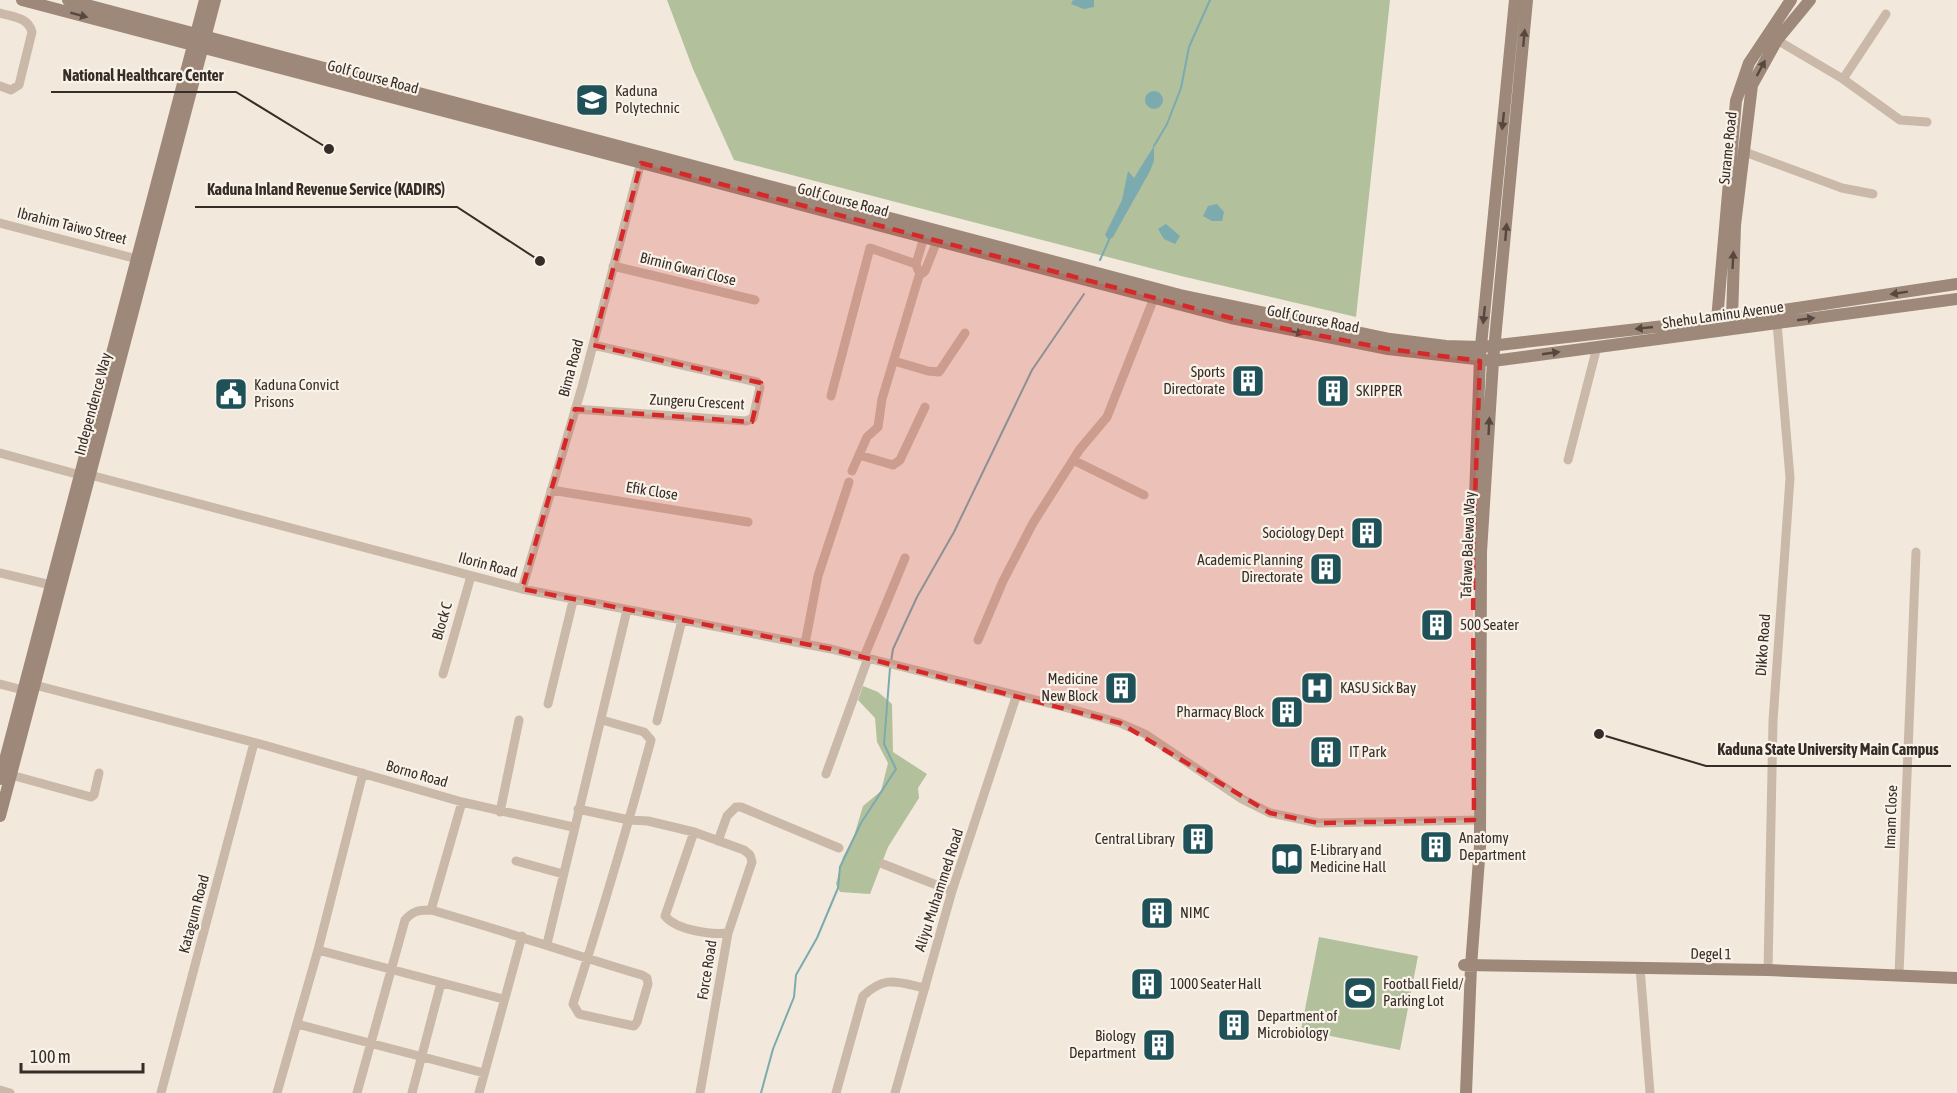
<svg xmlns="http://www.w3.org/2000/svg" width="1957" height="1093" viewBox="0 0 1957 1093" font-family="'Asap Condensed',sans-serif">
<rect width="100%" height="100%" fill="#f2e9dc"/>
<path fill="#b2c19c" d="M667,0H1390L1356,317L1181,276L734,160L693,69Z
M863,686L878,692L892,704L893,752L927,774L918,788L919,798L888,847L870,894L840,892L836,884L843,857L854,836L863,806L881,791L888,763L877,742L875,718L858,700Z
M1319,937L1418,956L1400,1050L1301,1030Z"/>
<path fill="#7baaaf" d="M1073,0H1094V7L1084,9L1071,4Z
M1145 100a9 9 0 1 1 18 0a9 9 0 1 1-18 0Z
M1154,146V161L1150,171L1113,237L1109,240L1105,235L1122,200L1128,171L1134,178Z
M1217,204L1224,212L1222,221H1212L1203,216L1208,206Z
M1166,224L1180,236L1175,244L1164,239L1158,229Z"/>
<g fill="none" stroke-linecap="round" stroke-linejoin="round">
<path stroke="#7baaaf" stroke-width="2" d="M1154,146L1167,124L1181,88L1189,47L1210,0
M1100,260L1109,240
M891,662L893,649L917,597L954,532L1032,370L1084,294
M761,1093L773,1049L794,997L796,975L817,938L838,888L840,867L861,823L896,769L884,744L890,668"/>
<path stroke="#cab9a8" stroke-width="9" d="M0,13C13,17 28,17 32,32L19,85L11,90L0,86
M1777,40L1843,79L1900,120L1927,122
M1843,79L1886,14
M1742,151L1842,188L1873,194
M0,223L137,259
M613,266L755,300
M918,270L916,264L924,237
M894,361L928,371L939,372L965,333
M831,396L870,248L916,264
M575,409L746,421L753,418L760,387L757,382L593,345
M0,453L80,475
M859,455L893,465L900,460L925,407
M1073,460L1144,495
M1568,460L1597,347
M852,471L867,437L878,427L882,399L919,276L925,271L937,241
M90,475L522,589L831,649L1064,707L1120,723L1145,734L1242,799L1270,813L1318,823L1480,820
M551,490L748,522
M0,573L51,585
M522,589L582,387L642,158
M978,640L1003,581L1033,523L1080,449L1107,417L1154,298
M805,644L818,576L849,482
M864,657L905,558
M443,674L471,576
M0,684L23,690
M35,685L264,745L462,802L573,827
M548,704L573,601
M657,721L682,620
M826,774L868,658
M11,775L91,797L94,795L99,773
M578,809L629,820L648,821L694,832L744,850L750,855L752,862L728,933L700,1093
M500,812L519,720
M694,832L665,916C676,930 711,935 728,933
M718,841L727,816L736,807H741L839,848
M516,861L563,874
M883,864L952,891
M431,910L462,802
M547,944L627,610
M318,950L503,999
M1640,967L1650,1093
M1768,970L1773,721L1790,478L1777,323
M1899,975L1916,552
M297,1024L484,1073
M0,1090L10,1093
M161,1093L254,743
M277,1093L318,950L363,773
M357,1093L405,920C413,911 418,910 431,910C502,930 571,954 642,975L647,978L648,984L637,1022L634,1026L579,1014L573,1004C601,916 627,829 651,740L644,732L602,720
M412,1093L441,983
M479,1093L522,936
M836,1093L863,996C885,975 897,982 925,988
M895,1093L952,891L1016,697"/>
<path stroke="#9e8879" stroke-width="12" d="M22,0L1231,318L1388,349L1493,361L1957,299
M68,0L1180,295L1390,339L1446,346L1481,347L1717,320L1957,284
M1732,318L1735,225L1752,85L1777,40L1810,0
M1717,320L1736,101L1749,63L1791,0
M1473,555L1480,356L1515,0
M0,779L205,0
M0,816L215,0
M1464,965L1768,970L1957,978
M1466,1093L1471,966L1480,846L1481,552L1493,361L1527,0"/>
</g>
<defs><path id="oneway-solid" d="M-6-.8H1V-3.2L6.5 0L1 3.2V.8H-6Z" transform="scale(1.5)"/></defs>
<g fill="#564840">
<use href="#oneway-solid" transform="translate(79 15) rotate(15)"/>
<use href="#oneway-solid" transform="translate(1524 38) rotate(-85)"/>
<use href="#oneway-solid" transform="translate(1761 68) rotate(-62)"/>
<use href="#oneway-solid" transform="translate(1503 121) rotate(96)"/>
<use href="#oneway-solid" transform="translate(1506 232) rotate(-85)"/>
<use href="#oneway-solid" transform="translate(1733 260) rotate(-87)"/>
<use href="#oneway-solid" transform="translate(1899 293) rotate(171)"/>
<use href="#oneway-solid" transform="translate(1484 315) rotate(96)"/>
<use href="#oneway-solid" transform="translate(1806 319) rotate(-8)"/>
<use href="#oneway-solid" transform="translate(1644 328) rotate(174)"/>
<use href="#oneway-solid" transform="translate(1295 332) rotate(13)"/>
<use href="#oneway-solid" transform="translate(1551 353) rotate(-8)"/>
<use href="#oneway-solid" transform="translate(1489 426) rotate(-87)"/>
</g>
<path fill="#d62828" fill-opacity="0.2" stroke="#d62828" stroke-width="4.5" stroke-dasharray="12 8" stroke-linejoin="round" d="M641,163L1231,318L1388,349L1480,361L1473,554L1474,820L1318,823L1270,813L1120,723L831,649L522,589L575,409L752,422L761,383L593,345Z"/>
<defs>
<g id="university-square" transform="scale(1.725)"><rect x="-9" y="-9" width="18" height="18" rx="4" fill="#1e5158" stroke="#f9f2e8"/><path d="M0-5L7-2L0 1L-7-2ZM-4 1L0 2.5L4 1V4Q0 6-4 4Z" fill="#fff"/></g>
<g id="building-square" transform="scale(1.725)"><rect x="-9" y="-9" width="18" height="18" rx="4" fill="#1e5158" stroke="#f9f2e8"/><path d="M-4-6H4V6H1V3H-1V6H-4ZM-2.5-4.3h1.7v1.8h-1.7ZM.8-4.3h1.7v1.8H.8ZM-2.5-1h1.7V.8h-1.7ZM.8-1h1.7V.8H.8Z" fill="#fff"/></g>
<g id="civic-square" transform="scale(1.725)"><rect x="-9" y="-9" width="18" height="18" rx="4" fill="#1e5158" stroke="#f9f2e8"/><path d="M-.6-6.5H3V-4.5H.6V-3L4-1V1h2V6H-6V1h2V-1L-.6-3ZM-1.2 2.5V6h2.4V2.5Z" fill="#fff"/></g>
<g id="hospital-square" transform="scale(1.725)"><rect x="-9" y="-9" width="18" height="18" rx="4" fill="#1e5158" stroke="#f9f2e8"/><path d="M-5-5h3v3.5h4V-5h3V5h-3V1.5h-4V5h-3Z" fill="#fff"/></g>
<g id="library-square" transform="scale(1.725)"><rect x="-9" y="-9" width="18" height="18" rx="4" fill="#1e5158" stroke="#f9f2e8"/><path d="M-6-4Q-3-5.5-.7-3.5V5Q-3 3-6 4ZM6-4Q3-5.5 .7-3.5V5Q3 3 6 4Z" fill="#fff"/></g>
<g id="stadium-square" transform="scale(1.725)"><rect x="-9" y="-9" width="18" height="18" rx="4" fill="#1e5158" stroke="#f9f2e8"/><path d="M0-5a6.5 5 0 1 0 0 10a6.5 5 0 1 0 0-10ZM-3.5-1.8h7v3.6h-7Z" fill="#fff"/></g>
</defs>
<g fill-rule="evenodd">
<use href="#university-square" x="592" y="100"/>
<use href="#building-square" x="1248" y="381"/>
<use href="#building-square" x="1333" y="391"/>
<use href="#civic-square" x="231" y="394"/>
<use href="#building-square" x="1367" y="533"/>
<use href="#building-square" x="1326" y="569"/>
<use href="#building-square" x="1437" y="625"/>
<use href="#building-square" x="1121" y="688"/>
<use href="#hospital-square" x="1317" y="688"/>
<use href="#building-square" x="1287" y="712"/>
<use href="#building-square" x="1326" y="752"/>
<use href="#building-square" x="1198" y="839"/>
<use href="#building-square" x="1436" y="847"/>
<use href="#library-square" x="1287" y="859"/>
<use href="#building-square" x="1157" y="913"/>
<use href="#building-square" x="1147" y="984"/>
<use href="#stadium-square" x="1360" y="993"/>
<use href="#building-square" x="1234" y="1025"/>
<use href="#building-square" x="1159" y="1045"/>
</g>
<g text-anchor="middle" stroke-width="4.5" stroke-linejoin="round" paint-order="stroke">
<g font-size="15" fill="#372d28" stroke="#f9f2e8">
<text transform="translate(373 77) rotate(15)" y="5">Golf Course Road</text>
<text transform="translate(1728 148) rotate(-84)" y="5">Surame Road</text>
<text transform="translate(843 200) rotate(15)" y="5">Golf Course Road</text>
<text transform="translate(72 226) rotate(14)" y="5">Ibrahim Taiwo Street</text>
<text transform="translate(688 269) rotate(14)" y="5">Birnin Gwari Close</text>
<text transform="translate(1723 315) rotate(-8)" y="5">Shehu Laminu Avenue</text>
<text transform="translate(1313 319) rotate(11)" y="5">Golf Course Road</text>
<text transform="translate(571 368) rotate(-75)" y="5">Bima Road</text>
<text transform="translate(697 402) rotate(3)" y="5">Zungeru Crescent</text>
<text transform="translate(93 404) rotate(-75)" y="5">Independence Way</text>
<text transform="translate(652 491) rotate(9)" y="5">Efik Close</text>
<text transform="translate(1468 545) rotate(-88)" y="5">Tafawa Balewa Way</text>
<text transform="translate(488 565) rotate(15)" y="5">Ilorin Road</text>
<text transform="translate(442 621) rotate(-74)" y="5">Block C</text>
<text transform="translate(1763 645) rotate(-86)" y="5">Dikko Road</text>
<text transform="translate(417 774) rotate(16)" y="5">Borno Road</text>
<text transform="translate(1891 817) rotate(-88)" y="5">Imam Close</text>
<text transform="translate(939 890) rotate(-72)" y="5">Aliyu Muhammed Road</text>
<text transform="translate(194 914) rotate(-75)" y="5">Katagum Road</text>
<text transform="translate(1711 954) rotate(1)" y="5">Degel 1</text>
<text transform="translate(707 970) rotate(-81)" y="5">Force Road</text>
</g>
<g font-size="15" fill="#372d28" stroke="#f9f2e8" text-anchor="start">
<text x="615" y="96">Kaduna<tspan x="615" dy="17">Polytechnic</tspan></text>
<text x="1225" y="377" text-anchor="end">Sports<tspan x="1225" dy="17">Directorate</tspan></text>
<text x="254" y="390">Kaduna Convict<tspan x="254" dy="17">Prisons</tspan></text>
<text x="1356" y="396">SKIPPER</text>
<text x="1344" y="538" text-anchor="end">Sociology Dept</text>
<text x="1303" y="565" text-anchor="end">Academic Planning<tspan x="1303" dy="17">Directorate</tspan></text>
<text x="1460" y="630">500 Seater</text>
<text x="1098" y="684" text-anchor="end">Medicine<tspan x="1098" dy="17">New Block</tspan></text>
<text x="1340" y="693">KASU Sick Bay</text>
<text x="1264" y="717" text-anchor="end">Pharmacy Block</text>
<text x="1349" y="757">IT Park</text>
<text x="1459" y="843">Anatomy<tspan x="1459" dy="17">Department</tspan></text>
<text x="1175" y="844" text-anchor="end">Central Library</text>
<text x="1310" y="855">E-Library and<tspan x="1310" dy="17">Medicine Hall</tspan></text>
<text x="1180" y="918">NIMC</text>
<text x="1170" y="989">1000 Seater Hall</text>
<text x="1383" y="989">Football Field/<tspan x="1383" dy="17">Parking Lot</tspan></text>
<text x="1257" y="1021">Department of<tspan x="1257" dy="17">Microbiology</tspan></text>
<text x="1136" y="1041" text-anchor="end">Biology<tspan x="1136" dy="17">Department</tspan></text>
</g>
</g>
<path fill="none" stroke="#372d28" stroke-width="2" d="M329 149L236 92H51M540 261L457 207H195M1599 734L1706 766H1951"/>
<g fill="#372d28" stroke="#f9f2e8" stroke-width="2">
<circle cx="329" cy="149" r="6"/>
<circle cx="540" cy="261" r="6"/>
<circle cx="1599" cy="734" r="6"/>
</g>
<g font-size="16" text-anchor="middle" font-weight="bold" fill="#372d28" stroke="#f9f2e8" stroke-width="4.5" stroke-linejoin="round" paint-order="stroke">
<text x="143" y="81">National Healthcare Center</text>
<text x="326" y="195">Kaduna Inland Revenue Service (KADIRS)</text>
<text x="1828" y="755">Kaduna State University Main Campus</text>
</g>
<path d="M21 1063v9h122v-9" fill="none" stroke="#372d28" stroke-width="3"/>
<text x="30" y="1063" font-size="18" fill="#372d28" stroke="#f9f2e8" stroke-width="4.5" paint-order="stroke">100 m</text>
</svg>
